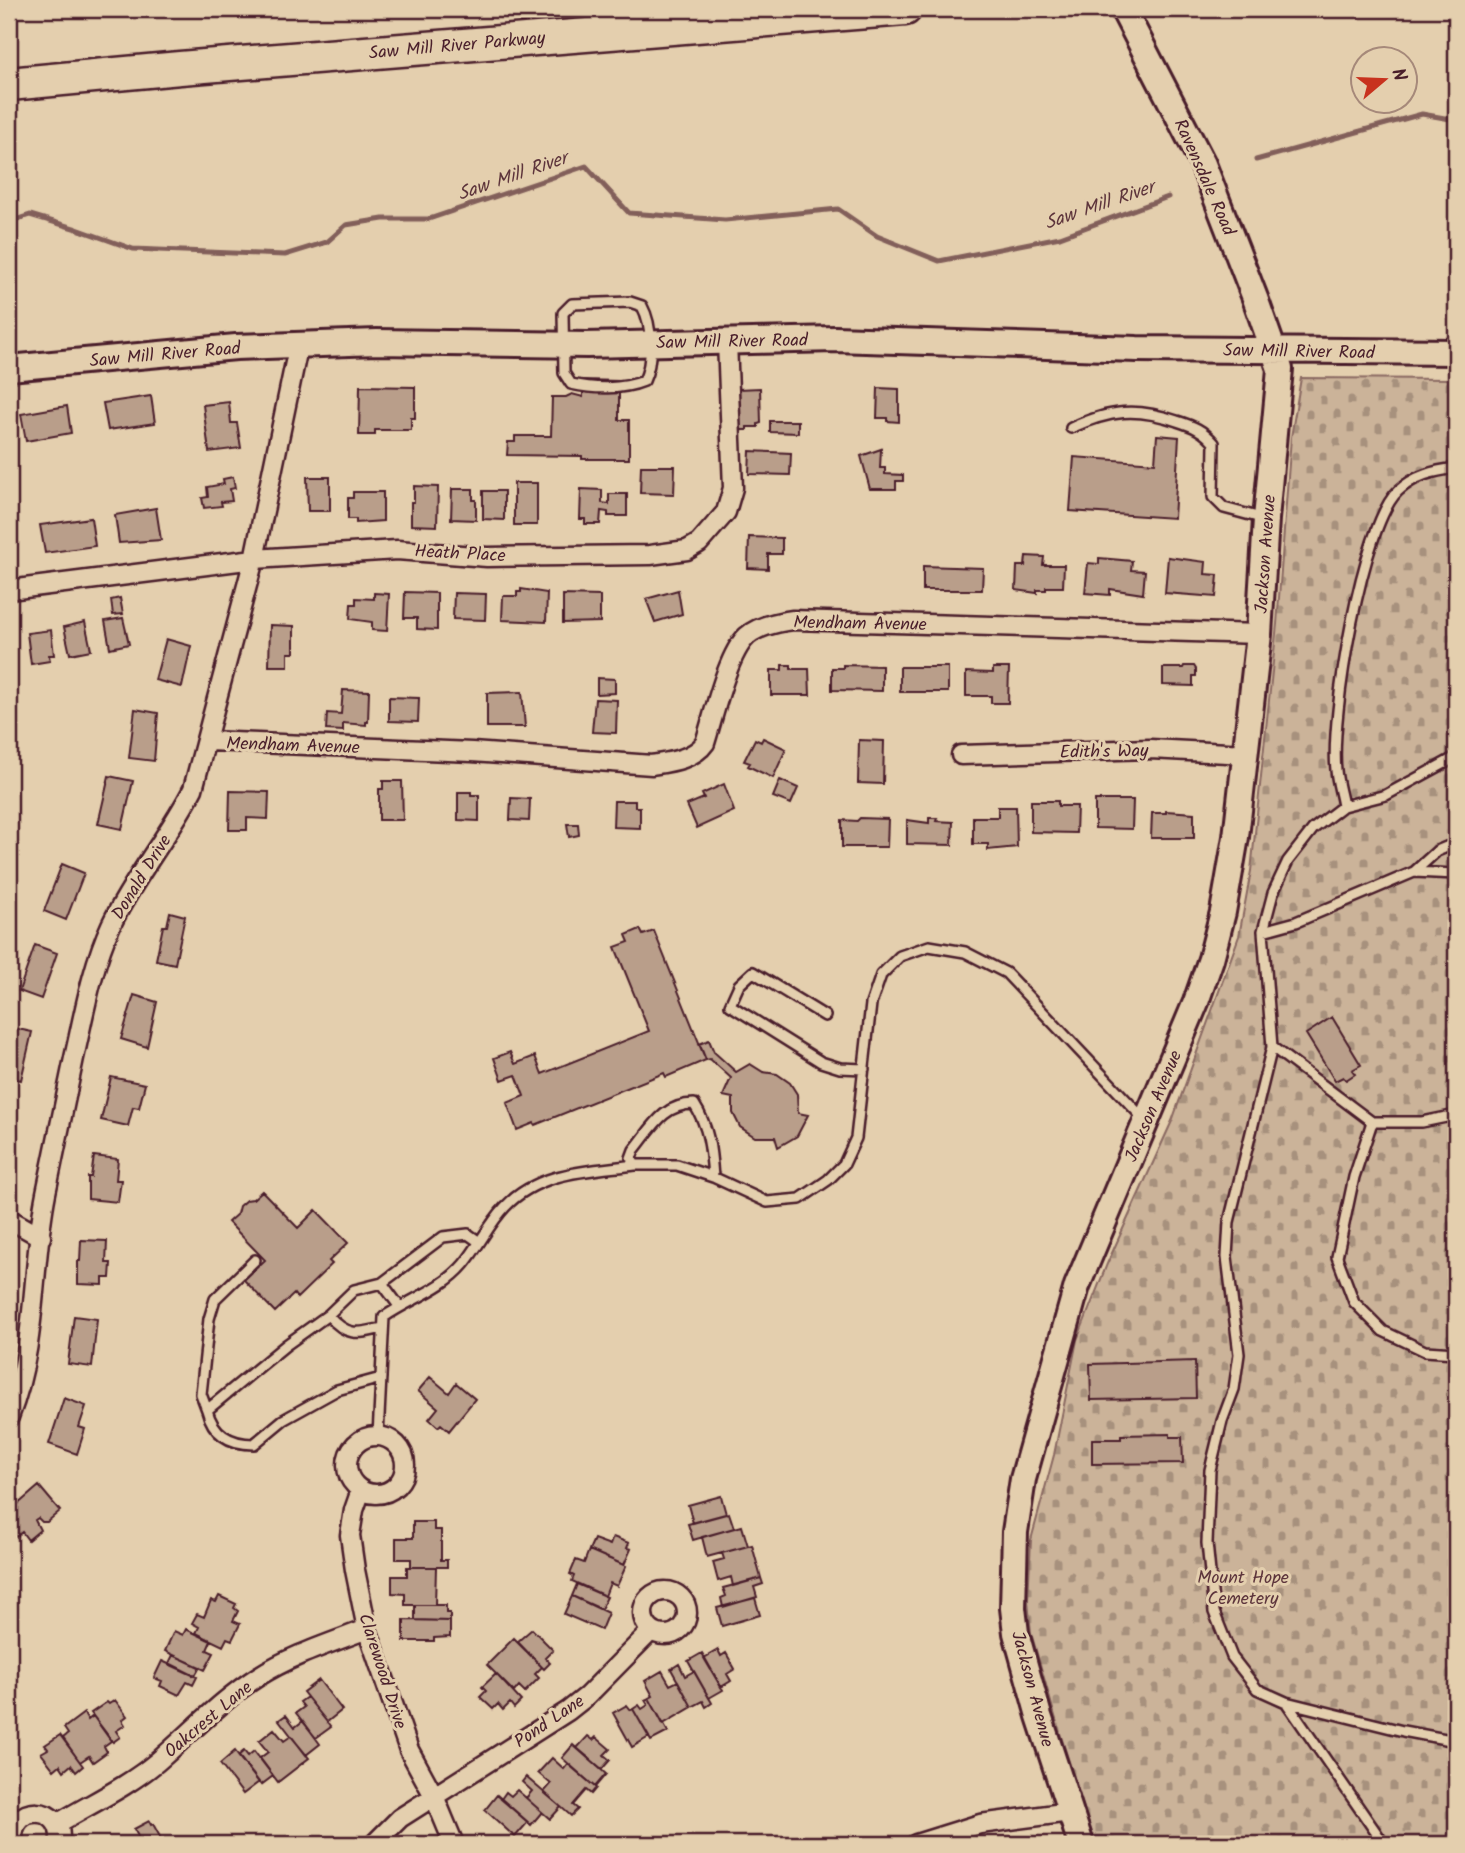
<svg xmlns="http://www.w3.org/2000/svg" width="1465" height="1853" viewBox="0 0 1465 1853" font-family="Kalam,sans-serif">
<defs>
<pattern id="cemetery-stones" width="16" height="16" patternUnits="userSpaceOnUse" patternTransform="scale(1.75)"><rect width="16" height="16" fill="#cbb399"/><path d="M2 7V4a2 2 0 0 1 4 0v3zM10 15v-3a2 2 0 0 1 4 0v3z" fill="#a7917d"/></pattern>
</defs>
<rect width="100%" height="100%" fill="#e4cfae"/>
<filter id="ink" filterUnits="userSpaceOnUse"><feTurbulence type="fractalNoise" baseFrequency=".0143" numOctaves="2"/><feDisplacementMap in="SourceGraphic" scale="14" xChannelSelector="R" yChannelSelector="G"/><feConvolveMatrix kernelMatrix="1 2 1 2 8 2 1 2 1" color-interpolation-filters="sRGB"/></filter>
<g filter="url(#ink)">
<path fill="url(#cemetery-stones)" stroke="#8a6962" stroke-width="2" d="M1301,378L1456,379V1844H1095L1059,1730L1031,1633L1028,1600L1031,1540L1054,1455L1077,1340L1107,1264L1172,1121L1239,936L1251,871L1277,624L1291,437Z"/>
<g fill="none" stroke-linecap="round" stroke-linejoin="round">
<path stroke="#825f5a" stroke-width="5" d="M1256,160L1422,114L1456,120
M9,222L30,215L77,229L133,249L285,255L327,242L346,225L383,219H429L586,166L629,213L725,220L838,209L877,236L939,261L1060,237L1168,197"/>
</g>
<path fill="#b99e8a" stroke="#4a1f2b" stroke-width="2" d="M583,380L619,381V420H629V459H582V456L507,455L508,442H515V436H551L552,397H566L572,394L583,397Z
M360,386L415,387V418H411V430H375V435H359Z
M760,388L761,423L758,424V427H747V430H735L738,389Z
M878,388L899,389V422L887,421V418H877Z
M151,396L155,423L108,430L103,403Z
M229,402L231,423H237L241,448L209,452L203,405Z
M67,406L71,433L26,441L21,414Z
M770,421H798V433L770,432Z
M1157,435L1179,437L1174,518L1070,511L1074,457L1155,463Z
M881,449L880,468H885V474L903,475V481H896V489H870L861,456Z
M750,451L791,453L790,475L749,474Z
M641,466H675L674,494L640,493Z
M233,477L235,488L230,489L232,501L221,502L222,506L204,508L202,498L208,497L207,487L224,484L223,479Z
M307,477H330V511H308Z
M514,483H537V525H514Z
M414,486L438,487L437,526L411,525V502H414Z
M452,489H473V500H476V520L451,519Z
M581,489L602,490V503L609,504V494H627V516H608V512L601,511L600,524H585V519H580Z
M483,491H504V520L483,519Z
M353,492H383V521L356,523V519H348V498H353Z
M156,508L161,540L119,543L115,515Z
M91,518L95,546L45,553L40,525Z
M749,537L782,538V554H768V569L748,568Z
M1026,556L1044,557L1043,565H1064L1063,587H1046V590H1037V593L1016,590L1017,566H1025Z
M1168,557L1206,562L1205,574L1218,575L1216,597L1165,593Z
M1099,558L1132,561L1131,570L1145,571L1143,594L1110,589V595L1085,593L1088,563L1099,564Z
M923,566L983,568L982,590H923Z
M521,589L547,593L546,622L502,620L503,596H517V592H521Z
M678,590L682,614L655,622L646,599Z
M405,592L437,593V630L417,629V618H404Z
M374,593L389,594L387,631L372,630V622L350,619L351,604H356V598L374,599Z
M454,593L486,594L485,620L453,619Z
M563,595L600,596V622L563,623Z
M120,598L123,614L113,615L111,600Z
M123,618L129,644L110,648L105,621Z
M85,622L91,650L70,654L64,627Z
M270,625L294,626V653H288V666H269Z
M51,630L54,655H49L50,661L31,664L27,633Z
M166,639L191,646L182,687L155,680Z
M782,665H791V669H809L810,695H771V670H782Z
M843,665L882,666V691L832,690V668H843Z
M1184,666H1194L1196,669V676H1193V686L1163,685V668H1183Z
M900,667H948V692H900Z
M993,668H1009L1008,703H991V696H966V672L993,673Z
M597,678L615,679V693L597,694Z
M343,690L369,691L368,722H366V725L343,723V731L326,730L327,713L341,714Z
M522,692L525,727H487V693Z
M389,697L419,698L418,722L389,721Z
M595,699L617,700L616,733L592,732Z
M135,709L158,713L154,761L129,758Z
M763,738L786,749L773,778L748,766L750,763L744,761L755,739L761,742Z
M859,740L884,741L883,784L858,783Z
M109,776L133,781L122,829L98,824Z
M780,780L798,788L791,804L773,797Z
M383,781H402L403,820H379V789H383Z
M724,784L734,811L697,828L687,805L704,798L702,794Z
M230,791L269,792L268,819L247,818V830H229Z
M458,792H471V795H479V821L458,820Z
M511,798L530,799L529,821L510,820Z
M1095,800H1133L1132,829L1095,828Z
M614,801H635V807H640V828L613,827Z
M1031,801H1058V806H1077L1076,833L1031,832Z
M998,807H1016L1017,847L988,850V844H973V817H998Z
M1166,811L1194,813V838H1151L1152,813H1166Z
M860,818L888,819L887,847H842V820L857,821Z
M929,818H937L936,821L953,822L952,845L907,844V820L929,823Z
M567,824H578L579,835L569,837Z
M62,864L84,873L66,920L44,911Z
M170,912L185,916L175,964L156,960L163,926H167Z
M640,929L643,935L654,931L706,1060L666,1077L664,1073L535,1125L534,1123L517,1130L507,1103L524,1096L516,1075L502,1080L494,1058L510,1052L515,1064L535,1056L542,1074L649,1031L615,947L629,942L626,935Z
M35,945L57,953L41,999L19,991Z
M134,995L157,1002L147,1047L121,1039Z
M1332,1017L1361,1065L1352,1070L1355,1074L1346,1080L1343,1077L1335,1081L1306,1034Z
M9,1027L32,1032L21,1080L9,1077Z
M709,1040L714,1052L736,1072L750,1064L763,1072L777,1074L790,1083L797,1094L798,1113L808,1115L797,1136L778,1147L775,1137H755L740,1127L733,1113V1098L723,1096L731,1078L710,1059L706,1060L699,1044Z
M111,1077L145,1084L139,1108L133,1107L128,1126L101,1120Z
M94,1156L118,1159L116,1180H121L118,1202L88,1199V1177H91Z
M262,1191L298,1228L316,1210L348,1243L329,1261L332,1264L297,1298L294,1294L275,1312L244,1280L265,1260L228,1222L237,1214L239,1206L246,1200L253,1199Z
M81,1240L107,1241L106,1263H111L110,1278H103V1285L78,1284V1261H80Z
M74,1316L97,1319L92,1367L68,1364Z
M1195,1361L1196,1398L1091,1400L1090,1364Z
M430,1377L449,1393L456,1383L475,1399L449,1431L441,1424L438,1427L429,1419L438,1408L418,1391Z
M64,1398L86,1406L79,1427L85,1429L77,1454L49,1444Z
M1170,1434V1437H1182L1183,1463L1092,1464V1439H1121V1435Z
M39,1486L60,1511L47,1522H42L38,1518L35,1520L40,1530L28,1540L22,1532L16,1537L9,1529V1512Z
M721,1496L726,1514L693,1523L688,1505Z
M729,1513L734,1528L693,1540L688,1524Z
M413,1522H434V1530H441V1560H447V1567H411V1559H396V1538H413Z
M742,1526L748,1546L707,1557L702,1537Z
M613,1537L629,1543L627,1548L631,1549L624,1565L589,1550L594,1539L610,1545Z
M752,1545L761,1578L733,1586L731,1577L718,1581L713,1562L724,1559L722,1553Z
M589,1550L626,1566L617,1586L610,1583L605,1596L572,1581L574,1576L570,1574L576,1560L584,1563Z
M407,1567H436L435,1605H405V1594L392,1593V1576H407Z
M761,1578L763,1584L754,1587L757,1597L723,1607L721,1598L726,1596L723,1588Z
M577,1584L607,1597L601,1609L572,1596Z
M219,1596L236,1604L234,1608L238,1611L233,1621L240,1624L232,1640L227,1638L223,1646L196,1633L199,1627L192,1623L197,1614L204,1617L211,1600L216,1602Z
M572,1596L608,1613L601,1630L564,1614Z
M755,1598L760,1615L722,1626L717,1608Z
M415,1605H446V1613H450V1621L415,1620Z
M404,1620L450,1621V1637L434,1638V1641H404Z
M186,1629L211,1641L207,1650L214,1653L205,1670L165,1651L174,1631L183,1635Z
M532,1629L553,1650L545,1658L550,1663L544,1669L517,1642Z
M514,1638L542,1667L535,1674L539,1678L525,1692L519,1686L514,1692L487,1665Z
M718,1650L721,1656L726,1653L735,1669L727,1674L731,1681L721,1687L704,1658Z
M702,1653L723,1690L709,1698L688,1661Z
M173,1655L200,1667L195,1676L169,1663Z
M162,1661L197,1677L193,1685L187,1682L179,1695L160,1686L162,1681L154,1678Z
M679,1664L685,1676L694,1671L712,1703L706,1707L703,1701L692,1707L671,1669Z
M662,1671L670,1685L678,1681L692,1707L663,1724L649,1698L653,1696L645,1681Z
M496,1674L521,1701L514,1708L510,1703L503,1710L498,1704L493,1709L480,1697L486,1691L482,1687Z
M319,1680L342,1710L327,1722L303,1692Z
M307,1697L331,1727L316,1738L296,1713L304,1707L300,1702Z
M649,1698L668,1732L651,1741L633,1709L639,1705L642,1709L648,1705L645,1700Z
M115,1700L127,1716L122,1720L125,1725L116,1731L120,1737L113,1742L91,1713L107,1702L109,1704Z
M627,1705L631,1710L633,1709L649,1737L632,1747L613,1713Z
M84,1713L88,1720L93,1716L111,1741L104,1746L107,1752L93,1762L89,1756L80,1762L63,1738L68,1734L64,1728Z
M286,1715L295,1727L303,1721L320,1744L306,1755L279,1720Z
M274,1729L284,1741L291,1736L309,1758L278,1782L260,1758L268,1752L259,1741Z
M60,1735L83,1766L76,1772L71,1765L64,1771L60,1765L54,1770L41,1753L48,1749L45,1745Z
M588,1736L593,1740L596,1737L610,1749L604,1755L610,1760L602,1769L577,1748Z
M573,1745L606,1774L595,1787L562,1758Z
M235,1751L259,1782L243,1794L220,1764Z
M244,1751L248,1756L254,1751L273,1776L261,1785L238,1756Z
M552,1758L564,1769L568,1764L596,1788L591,1794L586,1790L573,1805L578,1809L571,1816L544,1792L551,1784L538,1773Z
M526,1777L561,1807L550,1819L526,1798L532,1791L522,1782Z
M517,1790L542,1812L531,1825L501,1799L506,1792L511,1796Z
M497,1795L528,1822L515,1837L485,1810Z
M149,1821L151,1825L153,1824L164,1844H142L134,1829Z"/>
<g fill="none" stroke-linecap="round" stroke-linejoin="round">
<g stroke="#4a1f2b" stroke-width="14">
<path id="lane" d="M630,302L642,306C653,326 653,361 644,381C622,390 594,389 571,384L564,373L563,313L572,304Z
M1071,428C1110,410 1136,407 1177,421C1193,426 1203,430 1214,443L1213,497L1224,508L1265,519
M1456,757L1386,795L1343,806L1313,829L1288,861L1273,893L1263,931L1272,1047L1229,1222L1227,1257L1239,1354L1234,1389L1222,1421L1210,1470L1207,1543L1214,1612L1232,1657L1257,1689L1286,1702L1403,1731L1456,1741
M1343,806C1341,794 1337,782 1336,770C1330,719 1362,525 1398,491C1415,475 1434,471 1456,468
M1414,872L1437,851L1456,843
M1263,931L1296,922L1414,872L1456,874
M825,1016L753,972L739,985L730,1005L821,1062L840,1068L864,1069
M1272,1047L1372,1122H1422L1456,1115
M1372,1122L1354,1177L1337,1257L1354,1302L1383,1331L1425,1351L1456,1353
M713,1177C711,1150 709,1127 694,1104C663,1104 652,1128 634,1150L631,1158L635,1165H677L713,1177L767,1202L800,1199L828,1180L844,1164L856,1138L871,1004L881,975L900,956L929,946L965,952L1006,973L1143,1118
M382,1283L399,1306
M328,1315C347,1337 357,1334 383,1328
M381,1378L337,1390L283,1420L254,1444C230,1444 213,1434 207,1410L286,1345L328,1315L354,1290L382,1283L443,1237L468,1234L478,1241
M207,1410L201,1394L209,1319L215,1299L255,1260
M378,1436L384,1317C410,1299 443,1289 464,1264C479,1246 489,1224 505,1207C539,1171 589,1171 635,1165
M1286,1702L1384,1844"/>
</g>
<g stroke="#4a1f2b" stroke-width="23">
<path id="street" d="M9,590L254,559L397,550L487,557L650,555L687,550L699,543L726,512L733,488L727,342
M208,741L472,752L652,765C670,762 694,759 705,743C714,715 727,655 747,636C758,626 778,622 793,620L1259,634
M961,755L1150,749L1247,754
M9,1219L41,1237
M9,1417C38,1343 31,1268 46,1193C55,1148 65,1103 74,1058C84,1014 92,966 111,925C134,877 169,836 193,789L254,559L299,343
M347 1465a29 29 0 1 1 58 0a29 29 0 1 1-58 0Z
M361,1490L354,1510L350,1535L355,1570L367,1629L409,1750L434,1796L454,1844
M643 1613a22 22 0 1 1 44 0a22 22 0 1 1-44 0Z
M57,1824C90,1804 127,1787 157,1762C191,1733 221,1700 259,1676C292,1655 331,1643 367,1629
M14,1844C6,1801 68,1804 59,1844
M374,1844L400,1818L568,1711L587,1696L651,1631
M916,1844L980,1824L1070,1812"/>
</g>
<g stroke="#4a1f2b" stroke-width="30">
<path id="secondary" d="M9,368L236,347L377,342L587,345L835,339L1137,349L1456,352
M1081,1844L1039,1716L1016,1633L1013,1608L1015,1532L1023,1479L1077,1286L1196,1002L1211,959L1223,912L1236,837L1259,634L1266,519L1280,369L1255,298L1203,164L1123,9"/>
</g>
<g stroke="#4a1f2b" stroke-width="37">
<path id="highway" d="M9,84L180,68L905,9"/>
</g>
<use href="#lane" stroke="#e4cfae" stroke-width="9"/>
<use href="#street" stroke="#e4cfae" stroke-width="18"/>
<use href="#secondary" stroke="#e4cfae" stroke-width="24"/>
<use href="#highway" stroke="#e4cfae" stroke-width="32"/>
</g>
</g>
<g text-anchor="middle" stroke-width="6" stroke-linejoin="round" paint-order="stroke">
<g font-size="18" fill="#4a1f2b" stroke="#e4cfae">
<text transform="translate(457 45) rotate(-5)" y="6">Saw Mill River Parkway</text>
<text transform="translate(1205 177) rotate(66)" y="6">Ravensdale Road</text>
<text transform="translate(732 341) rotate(-1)" y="6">Saw Mill River Road</text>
<text transform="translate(1299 351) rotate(1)" y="6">Saw Mill River Road</text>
<text transform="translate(165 354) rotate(-5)" y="6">Saw Mill River Road</text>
<text transform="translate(460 553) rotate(3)" y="6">Heath Place</text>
<text transform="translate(1265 554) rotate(-86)" y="6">Jackson Avenue</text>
<text transform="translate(860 623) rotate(1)" y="6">Mendham Avenue</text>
<text transform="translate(293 745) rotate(2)" y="6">Mendham Avenue</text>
<text transform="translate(1104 751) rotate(-1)" y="6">Edith's Way</text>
<text transform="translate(141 877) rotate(-58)" y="6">Donald Drive</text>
<text transform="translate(1153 1106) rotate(-67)" y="6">Jackson Avenue</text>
<text transform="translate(383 1671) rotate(72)" y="6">Clarewood Drive</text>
<text transform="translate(1033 1689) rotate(75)" y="6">Jackson Avenue</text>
<text transform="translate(208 1719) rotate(-40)" y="6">Oakcrest Lane</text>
<text transform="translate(549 1721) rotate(-34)" y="6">Pond Lane</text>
</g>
<g font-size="18" fill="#5d353c" stroke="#e4cfae">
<text x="1243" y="1583">Mount Hope<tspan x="1243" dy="21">Cemetery</tspan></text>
</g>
<g font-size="19" font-style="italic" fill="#5d343b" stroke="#e4cfae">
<text transform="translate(512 175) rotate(-19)" y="7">Saw Mill River</text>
<text transform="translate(1099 204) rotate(-19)" y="7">Saw Mill River</text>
</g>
</g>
<rect width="1465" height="1853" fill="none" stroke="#e4cfae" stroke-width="35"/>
<rect x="18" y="18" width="1430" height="1818" fill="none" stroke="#4a1f2b" stroke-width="2.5" filter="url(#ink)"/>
<g transform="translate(1384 80) rotate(71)"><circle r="33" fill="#e4cfae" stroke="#a6897a" stroke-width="2"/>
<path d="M0-5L12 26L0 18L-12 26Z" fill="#c8321e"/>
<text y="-10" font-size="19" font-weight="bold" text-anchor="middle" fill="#4a1f2b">N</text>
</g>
</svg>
